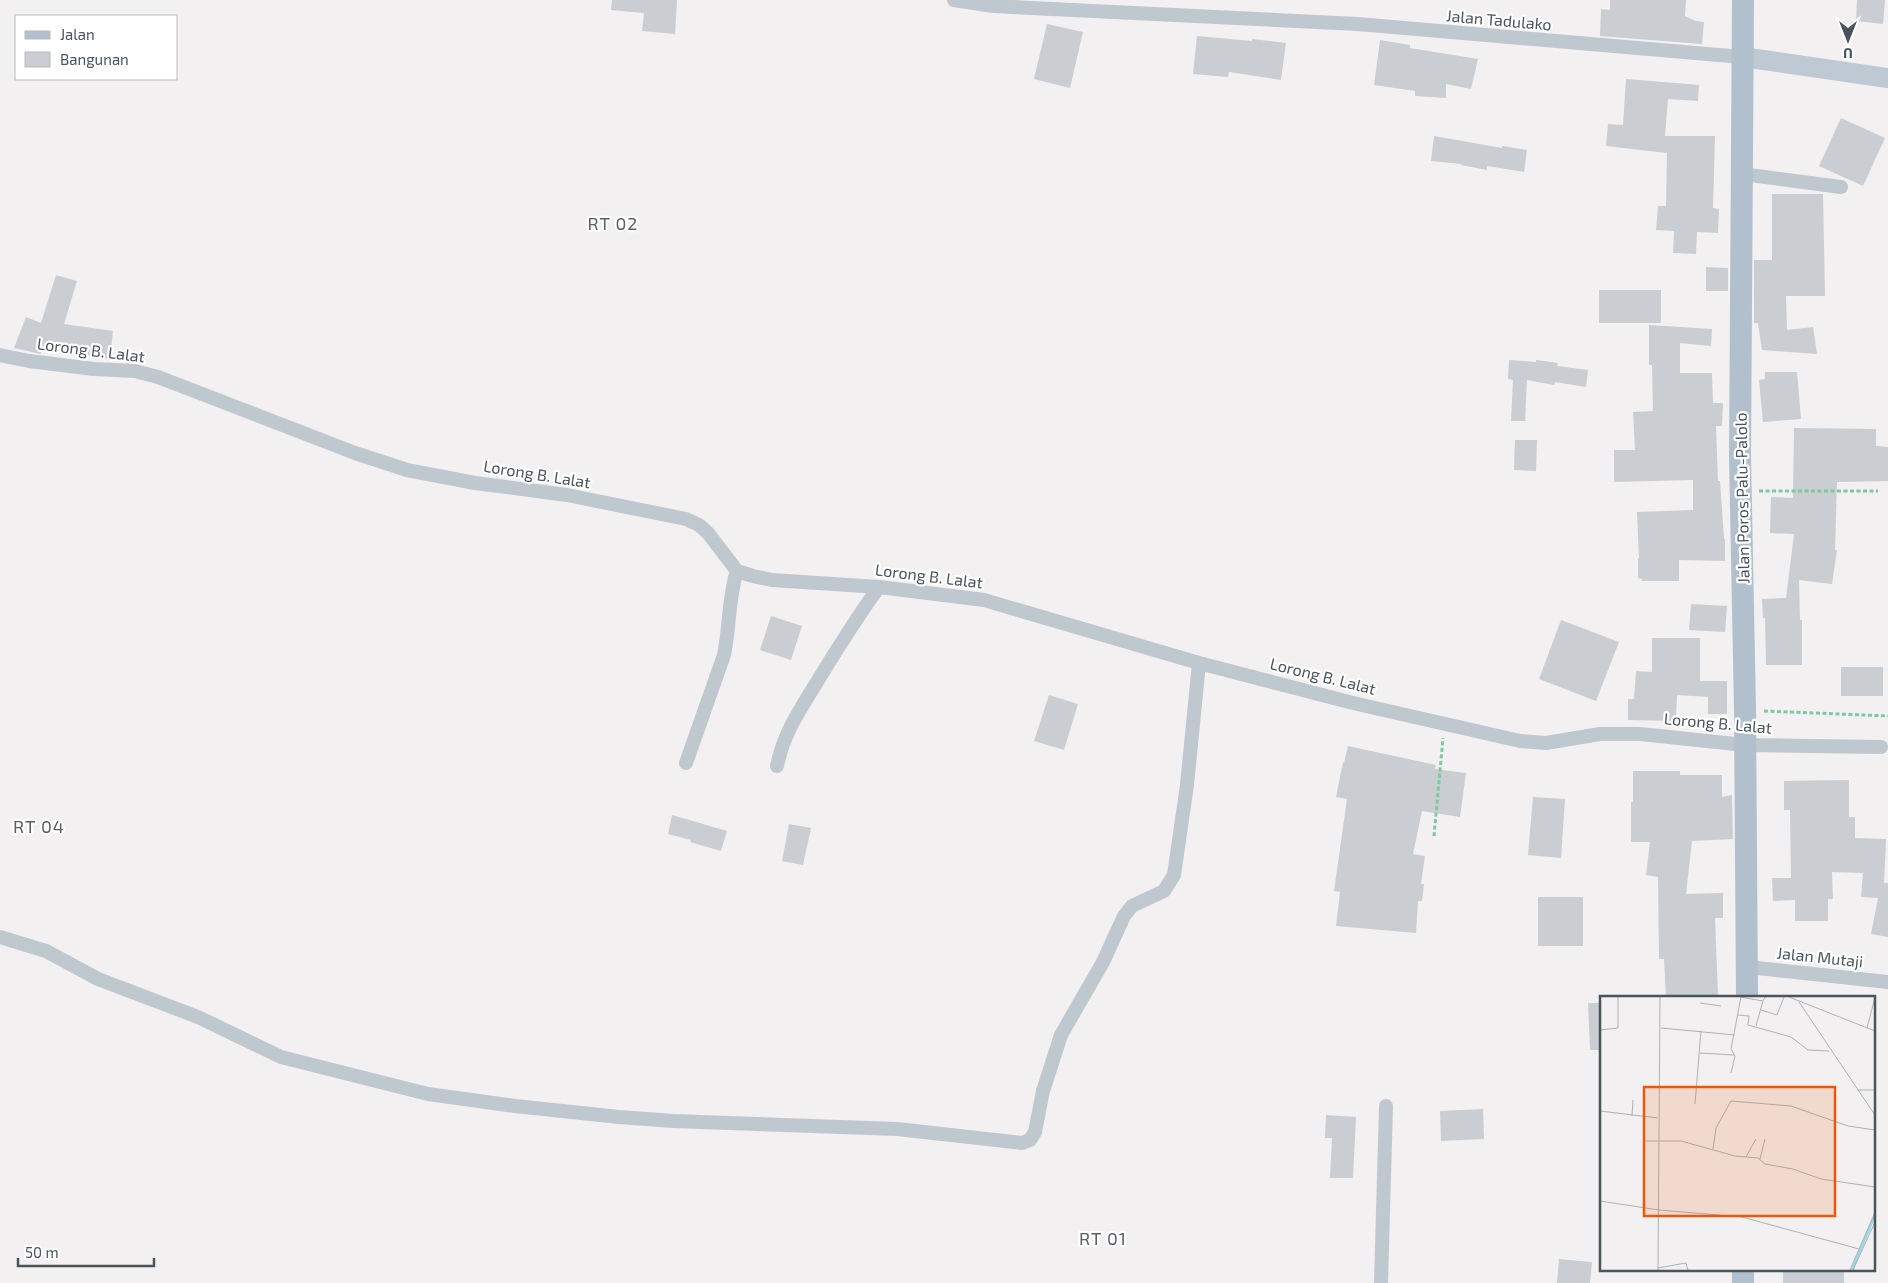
<svg xmlns="http://www.w3.org/2000/svg" width="1888" height="1283" viewBox="0 0 1888 1283" font-family="'Exo 2',sans-serif">
<rect width="100%" height="100%" fill="#f2f0f0"/>
<path fill="#cacdd2" d="M612,0H677L675,34L642,31L644,13L611,10Z
M1610,0H1686L1685,16L1696,21L1704,22L1702,44L1600,36L1601,9L1610,10Z
M1857,0H1885L1883,24L1856,21Z
M1047,24L1083,32L1070,88L1034,79Z
M1197,36L1252,41V39L1286,43L1281,80L1229,72L1228,77L1193,74Z
M1380,40L1410,45V48L1478,59L1471,89L1446,84V98L1415,96V91L1374,85Z
M1626,79L1699,85L1698,101L1668,99L1665,136H1715L1713,208L1719,209L1718,233L1697,232L1696,254L1673,253L1674,231L1656,230L1658,206H1666L1667,153L1606,146L1608,124L1623,125Z
M1841,118L1885,138L1863,186L1819,166Z
M1434,136L1502,148V146L1527,150L1524,172L1487,166V170L1461,165L1462,164L1431,161Z
M1772,194H1823L1825,296H1786L1787,330L1813,327L1817,354L1762,350L1758,323H1754V260H1772Z
M1706,267L1728,268V291H1706Z
M56,275L77,281L64,324L113,331L110,359L42,349L41,354L14,348L26,317L41,323Z
M1599,290H1661V323H1599Z
M1649,325L1712,329L1711,346L1680,343V373H1712L1713,403H1723L1722,426H1716L1718,481H1720L1724,539H1725V561L1679,560V581H1642V579L1638,578V558H1639L1637,512L1693,510V480L1614,482V450H1635L1633,412L1653,411L1652,365H1649Z
M1509,360L1536,362V360L1558,363L1557,366L1588,370L1586,387L1555,382L1554,385L1527,380L1525,421H1511L1513,380L1508,379Z
M1765,372H1797L1801,419L1763,422L1759,380L1765,379Z
M1794,428L1876,429V446L1888,447V481L1837,482L1835,550H1837L1832,584L1799,580L1800,620H1802V665H1766L1765,618H1763L1762,599L1786,598L1794,534L1770,533L1771,497L1793,498Z
M1515,440H1537L1536,471L1514,470Z
M1691,604L1727,606L1725,632L1689,630Z
M771,616L802,626L791,660L760,650Z
M1561,620L1619,642L1596,701L1539,679Z
M1652,638H1700V681H1727V714H1708V697L1677,695L1676,721L1628,720V699H1634L1636,671L1652,672Z
M1841,667H1883V696H1841Z
M1049,695L1078,704L1064,750L1034,741Z
M1348,746L1436,765L1435,769L1466,773L1460,817L1422,811L1413,854L1425,856L1421,884H1424L1422,901H1418L1416,933L1336,926L1340,892L1334,891L1347,799L1336,797L1343,762L1344,763Z
M1633,771H1680V775H1722V797L1732,795L1733,839L1692,841L1686,894L1723,893V918H1715L1718,997H1666L1664,959H1659L1658,877L1646,875L1650,842H1631V802H1633Z
M1849,780V817H1855V838L1886,839L1884,883H1888V937L1871,934L1878,898L1861,897L1863,873L1832,872L1833,899H1828V921H1795V900L1773,901L1772,878H1791L1790,810H1784V781Z
M1533,797L1565,799L1561,858L1528,855Z
M672,815L727,831L721,851L690,842L691,840L668,834Z
M789,824L811,828L803,865L782,861Z
M1538,897H1583V946H1538Z
M1588,1003H1602V1050H1590Z
M1483,1109L1484,1139L1441,1141L1440,1111Z
M1326,1115L1356,1117L1353,1178H1330L1332,1138H1325Z
M1559,1259L1592,1262L1590,1283H1557Z
M1783,1269H1844V1283H1783Z"/>
<g fill="none" stroke-linecap="round" stroke-linejoin="round">
<path stroke="#7cc9a0" stroke-width="3" stroke-dasharray="4 2.5" stroke-linecap="butt" d="M1759,491H1878
M1764,711L1888,716
M1434,836L1443,738"/>
<path stroke="#bfc8ce" stroke-width="14" d="M954,0L993,6L1358,24L1742,57
M1742,174L1841,187
M0,355L29,361L94,369L135,371L158,377L355,453L407,470L475,483L567,495L686,519L699,525L708,533L737,571L753,576L772,580L879,587L984,600L1199,663L1353,703L1520,741L1546,743L1600,734H1640L1745,745L1881,747
M686,763L724,655C730,626 728,599 737,571
M777,766C784,731 802,707 820,677C839,646 858,616 879,587
M0,937L46,951L98,979L198,1017L281,1057L428,1094L515,1106L619,1117L673,1121L897,1129L1022,1143L1030,1140L1035,1132L1043,1091L1061,1035L1103,962L1124,916L1132,906L1164,891L1174,875L1187,785L1199,663
M1748,967L1888,982
M1381,1283L1386,1106"/>
<path stroke="#bfc9d3" stroke-width="20" d="M1742,57L1888,78"/>
<path stroke="#b2c0cd" stroke-width="22" d="M1743,0L1740,456L1745,710L1747,997
M1743,1269V1283"/>
</g>
<g text-anchor="middle" stroke-width="4.5" stroke-linejoin="round" paint-order="stroke">
<g font-size="16" fill="#49545d" stroke="#fff">
<text transform="translate(1499 20) rotate(5)" y="6">Jalan Tadulako</text>
<text transform="translate(91 350) rotate(7)" y="6">Lorong B. Lalat</text>
<text transform="translate(537 474) rotate(9)" y="6">Lorong B. Lalat</text>
<text transform="translate(1742 498) rotate(-91)" y="6">Jalan Poros Palu-Palolo</text>
<text transform="translate(929 576) rotate(7)" y="6">Lorong B. Lalat</text>
<text transform="translate(1323 676) rotate(14)" y="6">Lorong B. Lalat</text>
<text transform="translate(1718 723) rotate(5)" y="6">Lorong B. Lalat</text>
<text transform="translate(1820 957) rotate(6)" y="6">Jalan Mutaji</text>
</g>
<g font-size="18" letter-spacing="1" fill="#5d6165" stroke="#fff">
<text x="613" y="230">RT 02</text>
<text x="39" y="833">RT 04</text>
<text x="1103" y="1245">RT 01</text>
</g>
</g>
<g transform="translate(1600 996)">
<rect width="275" height="275" fill="#f2f0f0"/>
<path fill="none" stroke="#92d8e7" stroke-width="2.5" d="M252,274L275,219"/>
<path fill="none" stroke="#aeb2b5" stroke-width="1" d="M140,1L163,5L165,1M189,1L275,35M199,6L275,119M100,7L121,10M161,14L177,19L184,1M138,19L149,20L148,29L191,41L208,54L229,55M156,30L163,5M61,32L135,39M267,32L275,1M0,34L18,32V1M100,57L134,59M131,77L135,60L131,53L141,1M257,94H275M95,108L101,35M0,115L58,122M32,120L33,104M45,145H81L135,160L158,162L165,168L193,173L221,183L275,191M113,153L116,132L131,105L191,110L248,130L275,134M146,161L156,143M160,163L165,143M0,205L59,214L142,221L259,253M58,272L86,267L88,274M58,274L60,1M250,274L275,216M253,274L275,226"/>
<path fill="#e8590c" fill-opacity="0.15" stroke="#e8590c" stroke-width="2.5" d="M44,91H235V220H44Z"/>
<rect width="275" height="275" fill="none" stroke="#49545d" stroke-width="2.5"/>
</g>
<rect x="15" y="15" width="162" height="65" fill="#ffffff" stroke="#b6bbbe"/>
<rect x="25" y="31" width="25" height="8" fill="#b2c0cd" stroke="#b6bbbe"/>
<text x="60" y="40" font-size="15" fill="#49545d">Jalan</text>
<rect x="25" y="52" width="25" height="15" fill="#cacdd2" stroke="#b6bbbe"/>
<text x="60" y="65" font-size="15" fill="#49545d">Bangunan</text>
<g transform="translate(1848 40) rotate(180)" stroke="#ffffff" stroke-width="4" paint-order="stroke">
<path d="M0-4L9 19L0 12L-9 19Z" fill="#49545d"/>
<text y="-8" font-size="14" font-weight="bold" text-anchor="middle" fill="#49545d">U</text>
</g>
<path d="M18 1258v8h136v-8" fill="none" stroke="#49545d" stroke-width="2.5"/>
<text x="25" y="1258" font-size="15" fill="#49545d" stroke="#ffffff" stroke-width="4" paint-order="stroke">50 m</text>
</svg>
